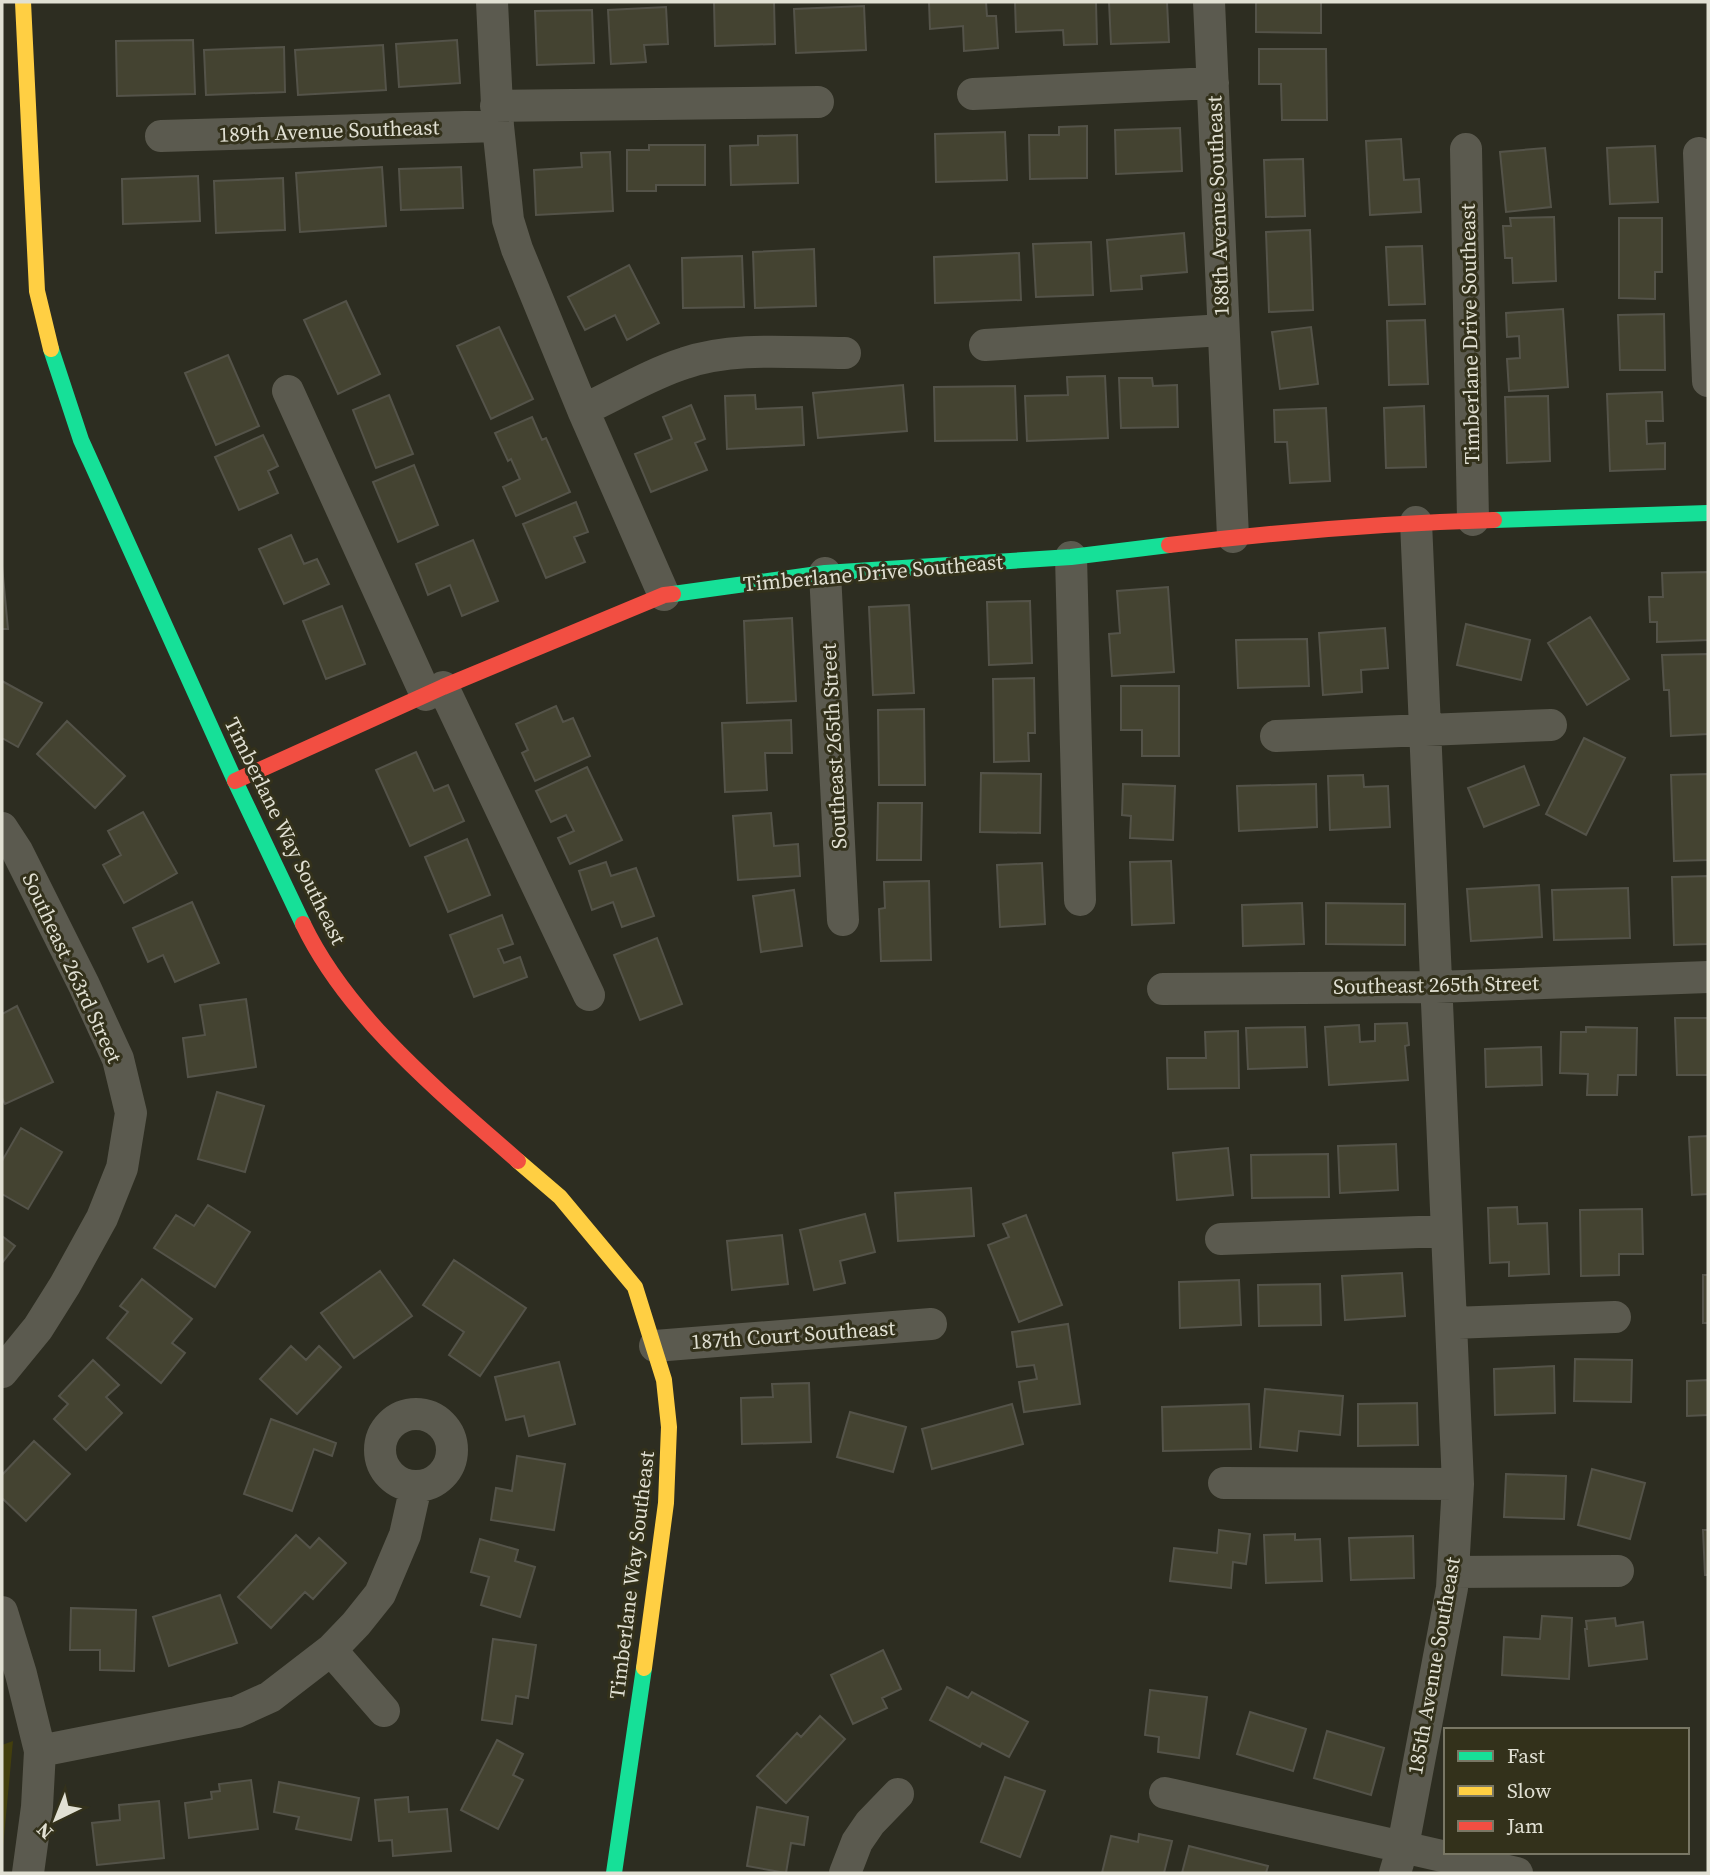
<svg xmlns="http://www.w3.org/2000/svg" width="1710" height="1875" viewBox="0 0 1710 1875" font-family="'Source Serif 4',serif">
<rect width="100%" height="100%" fill="#2d2d21"/>
<path fill="#433f0d" d="M13,1741L2,1858V1745Z"/>
<path fill="#444331" stroke="#545349" stroke-width="2" d="M714,2H774L775,44L715,46Z
M929,2H986L987,16H996L998,48L964,51L963,26L930,29Z
M1015,2H1096L1097,44L1064,45L1063,30L1016,32Z
M1109,2H1167L1169,42L1111,44Z
M1256,2H1321V33L1256,32Z
M864,6L866,50L796,53L794,9Z
M666,7L668,44L644,45L646,62L611,64L608,10Z
M592,10L594,63L537,65L535,11Z
M193,40L195,94L117,96L116,41Z
M457,40L460,83L399,87L396,44Z
M383,45L386,90L298,95L295,50Z
M284,47L285,92L206,95L204,50Z
M1259,49H1326L1327,120H1282L1281,84H1259Z
M1087,126V178L1030,179L1029,135H1059V127Z
M1180,128L1182,171L1116,174L1115,130Z
M1005,132L1007,180L936,182L935,134Z
M797,135L798,183L731,185L730,146L758,145V136Z
M1401,139L1404,180L1419,179L1421,212L1370,215L1366,141Z
M649,145H705V185H656V191H627V150H649Z
M1655,146L1658,202L1610,204L1607,148Z
M1545,148L1551,207L1506,212L1500,152Z
M610,152L613,211L536,215L534,170L582,167L581,153Z
M1303,159L1305,216L1266,217L1264,160Z
M382,167L386,226L300,232L296,173Z
M461,167L463,208L401,210L399,169Z
M198,176L200,221L123,224L122,179Z
M283,178L285,230L216,233L214,181Z
M1554,217L1556,281L1513,283L1512,258H1505L1503,226H1511L1510,218Z
M1619,218H1662V272H1655V299L1619,298Z
M1310,230L1313,310L1269,312L1266,232Z
M1184,233L1187,272L1141,276L1142,289L1111,291L1107,240Z
M1091,242L1093,295L1036,297L1033,244Z
M1422,246L1425,304L1389,305L1386,247Z
M814,249L816,306L755,308L753,252Z
M1019,253L1021,300L935,303L934,257Z
M742,256L744,307L683,308L682,258Z
M629,265L659,323L627,340L615,315L585,330L568,297Z
M346,301L380,374L338,394L304,320Z
M1563,309L1568,387L1509,391L1507,359L1520,358L1519,336L1507,337L1506,313Z
M1664,314L1665,370H1620L1618,315Z
M1425,320L1428,384L1389,385L1387,321Z
M499,327L533,399L491,419L457,346Z
M1311,327L1318,384L1280,389L1272,332Z
M228,355L259,426L216,445L185,373Z
M1105,376L1108,438L1027,441L1025,396L1068,395L1067,377Z
M1119,378H1152L1153,386L1177,385L1178,427L1121,428Z
M903,385L907,431L818,438L813,393Z
M1015,386L1017,440L935,441L934,387Z
M1662,392L1663,421H1646L1647,444L1665,443V469L1610,471L1607,394Z
M389,395L413,454L376,468L353,410Z
M755,395L756,409L802,407L804,445L727,449L725,396Z
M1548,396L1550,461L1507,463L1505,397Z
M691,405L705,439L695,443L707,470L651,492L635,454L672,439L663,417Z
M1424,406L1426,467L1386,468L1384,408Z
M1326,408L1330,481L1290,483L1287,442H1275L1274,410Z
M532,417L542,440L546,438L570,492L516,516L503,487L520,479L511,459L508,461L495,433Z
M263,435L278,466L268,471L278,493L239,510L215,457Z
M414,465L438,525L398,542L373,482Z
M576,502L588,532L574,537L585,562L546,578L523,524Z
M291,535L304,564L317,559L329,584L284,604L259,549Z
M473,540L498,601L462,616L450,585L428,595L416,564Z
M2,566L8,629H2Z
M1708,572V640L1657,642V622H1650L1649,597H1663L1662,573Z
M1168,587L1174,672L1112,676L1109,634L1120,633L1117,591Z
M1030,601L1032,663L989,665L987,602Z
M909,605L914,693L873,695L869,607Z
M342,606L365,664L326,679L303,621Z
M1590,617L1629,679L1587,705L1548,643Z
M792,618L796,701L747,703L744,621Z
M1466,624L1530,640L1521,680L1457,665Z
M1385,628L1388,668L1361,670L1362,692L1323,695L1319,633Z
M1307,639L1309,686L1238,688L1236,640Z
M1708,654V734L1671,736L1669,690H1664L1662,655Z
M1034,678L1035,733H1028L1029,761L994,762L993,679Z
M2,681L42,703L18,747L2,738Z
M1121,686H1179V756H1142V730H1121Z
M556,706L563,722L573,718L590,756L535,781L522,753L528,750L516,724Z
M924,709L925,785H879L878,710Z
M791,720L792,753H765L767,790L725,792L722,723Z
M67,721L125,776L95,808L37,754Z
M1584,738L1625,758L1586,835L1546,814Z
M416,752L434,791L448,785L464,821L410,846L376,770Z
M1524,766L1539,805L1484,827L1468,788Z
M587,767L622,840L570,864L558,838L574,831L566,815L551,822L536,791Z
M981,773L1041,774L1040,833L980,832Z
M1708,774V860L1674,861L1671,775Z
M1363,775L1364,787L1388,786L1390,827L1330,830L1328,776Z
M1123,784L1175,786L1173,840L1130,838L1131,816L1122,815Z
M1316,784L1317,827L1239,831L1237,786Z
M878,803H922L921,860H877Z
M143,812L177,873L124,903L103,865L121,855L108,831Z
M771,813L774,846L798,844L800,876L738,880L733,816Z
M467,839L490,895L448,912L425,857Z
M1171,861L1174,923L1132,925L1130,862Z
M606,862L611,876L636,868L654,916L622,927L613,902L592,910L579,871Z
M1042,863L1045,924L1000,927L997,865Z
M1708,876V944L1674,945L1672,877Z
M929,881L931,960L881,961L879,909L885,908L884,882Z
M1539,885L1542,937L1471,941L1467,889Z
M1628,888L1630,938L1554,940L1552,890Z
M794,890L802,946L761,952L753,896Z
M192,902L219,963L175,982L163,955L148,962L133,928Z
M1302,903L1304,944L1243,946L1242,905Z
M1326,903L1405,904V945L1326,944Z
M502,915L513,944L498,949L504,963L520,957L527,977L474,997L450,935Z
M657,938L682,1004L640,1020L614,955Z
M246,999L256,1067L188,1077L183,1038L205,1035L200,1005Z
M17,1006L53,1082L5,1104L2,1098V1014Z
M1675,1018H1708V1075H1677Z
M1407,1023L1409,1045L1405,1046L1408,1080L1329,1085L1325,1027L1359,1025L1360,1042L1375,1041V1024Z
M1305,1027L1307,1067L1248,1069L1246,1028Z
M1586,1027L1637,1028L1636,1075H1618L1617,1095H1587L1588,1074L1560,1073L1561,1032H1586Z
M1238,1031L1239,1088L1168,1089L1167,1058H1206L1205,1032Z
M1541,1047L1542,1085L1486,1087L1485,1049Z
M217,1092L264,1106L245,1172L198,1159Z
M21,1128L62,1152L28,1209L2,1194V1161Z
M1708,1136V1194L1692,1195L1689,1137Z
M1396,1144L1398,1190L1340,1193L1338,1146Z
M1228,1148L1233,1195L1177,1200L1173,1153Z
M1328,1154L1329,1197L1252,1198L1251,1155Z
M971,1188L974,1236L898,1241L895,1193Z
M208,1205L250,1232L215,1287L154,1248L176,1215L194,1226Z
M1517,1207L1518,1224L1547,1223L1549,1274L1509,1276V1262L1490,1263L1488,1208Z
M1642,1209L1643,1254H1619V1275L1581,1276L1580,1210Z
M865,1214L875,1252L840,1261L845,1283L814,1290L800,1230Z
M1026,1215L1062,1305L1019,1322L988,1245L1009,1237L1003,1224Z
M782,1235L788,1284L732,1290L727,1241Z
M2,1236L15,1246L2,1263Z
M454,1260L526,1308L480,1376L449,1355L464,1332L423,1305Z
M380,1271L412,1316L354,1358L321,1313Z
M1402,1273L1405,1316L1345,1320L1342,1276Z
M1703,1275H1708V1323H1703Z
M142,1279L192,1319L172,1343L185,1353L161,1383L107,1338L128,1312L120,1306Z
M1239,1280L1241,1325L1180,1328L1179,1282Z
M1320,1284L1321,1325L1259,1326L1258,1285Z
M1068,1324L1080,1404L1024,1412L1019,1382L1037,1379L1034,1365L1017,1367L1012,1332Z
M291,1346L306,1360L319,1346L341,1367L297,1414L260,1379Z
M1575,1359L1632,1360L1631,1402L1574,1401Z
M93,1360L119,1385L106,1397L122,1413L86,1450L54,1419L68,1404L59,1396Z
M559,1362L575,1424L529,1436L524,1416L506,1420L495,1377Z
M1554,1366L1555,1413L1495,1415L1494,1369Z
M1708,1380V1415L1687,1416V1381Z
M809,1383L811,1442L742,1444L741,1398L773,1397L772,1384Z
M1265,1389L1343,1396L1340,1435L1299,1431L1297,1451L1260,1447Z
M1417,1403L1418,1445L1358,1446V1404Z
M1012,1404L1023,1444L932,1469L922,1429Z
M1249,1404L1251,1449L1163,1451L1162,1407Z
M850,1412L906,1427L893,1472L837,1457Z
M271,1419L336,1443L332,1456L314,1449L292,1511L244,1494Z
M34,1441L70,1474L26,1521L2,1498V1475Z
M517,1456L565,1464L554,1530L491,1520L496,1488L512,1491Z
M1592,1469L1645,1483L1630,1539L1578,1525Z
M1506,1474L1566,1476L1564,1519L1504,1517Z
M1219,1530L1250,1534L1246,1564L1233,1562L1231,1588L1170,1581L1174,1548L1217,1553Z
M1703,1530H1708V1575H1705Z
M1295,1534V1540L1320,1539L1322,1581L1266,1583L1264,1535Z
M296,1535L310,1548L319,1538L346,1563L313,1599L305,1592L271,1628L238,1597Z
M1413,1536L1414,1578L1351,1580L1349,1538Z
M480,1539L518,1550L515,1561L535,1567L520,1617L481,1605L489,1577L471,1572Z
M220,1595L237,1643L169,1666L153,1617Z
M71,1608L136,1610L134,1671L100,1670V1650H70Z
M1542,1616L1572,1618L1569,1679L1502,1675L1504,1637L1540,1639Z
M1615,1618L1616,1626L1643,1622L1647,1659L1589,1666L1585,1629H1587L1586,1621Z
M493,1639L536,1645L528,1698L516,1696L512,1724L482,1720Z
M883,1650L901,1689L882,1698L887,1708L853,1724L831,1675Z
M947,1687L968,1698L972,1692L1028,1722L1009,1757L982,1743L980,1747L930,1720Z
M1150,1690L1207,1697L1199,1758L1158,1752L1159,1737L1145,1735Z
M1250,1712L1306,1729L1293,1771L1237,1754Z
M820,1716L845,1739L786,1803L757,1776L797,1733L801,1737Z
M1327,1731L1384,1748L1371,1795L1314,1778Z
M497,1740L523,1754L513,1775L523,1780L498,1829L461,1810Z
M1005,1777L1045,1791L1020,1857L981,1842Z
M251,1780L258,1829L189,1838L185,1803L212,1799L211,1792L220,1791L219,1784Z
M279,1782L359,1798L351,1840L296,1829L299,1817L274,1812Z
M408,1797L409,1812L447,1809L451,1851L393,1856L392,1840L379,1841L375,1800Z
M159,1801L164,1858L97,1865L92,1823L120,1820L119,1805Z
M757,1807L808,1817L804,1845L791,1843L786,1873L747,1866Z
M1139,1834L1172,1841L1164,1873H1102L1111,1836L1138,1842Z
M1189,1846L1268,1866L1266,1873H1182Z"/>
<g fill="none" stroke-linecap="round" stroke-linejoin="round">
<path stroke="#5b5a4f" stroke-width="32" d="M492,2L498,126L508,220L517,249L583,410L664,595
M1209,2L1233,537
M973,94L1213,83
M496,106L818,102
M161,136L498,126
M1466,149L1473,520
M1699,153L1708,381
M985,345L1223,330
M288,391L426,695
M583,410C616,395 650,374 685,363C735,346 793,353 845,353
M1071,557L1080,900
M825,573L843,920
M443,687L589,995
M1276,736L1551,725
M2,828L17,851L84,985L118,1059L131,1113L122,1168L102,1218L65,1285L38,1328L2,1372
M1163,989L1436,987L1708,977
M1221,1239L1447,1231
M1452,1323L1615,1317
M655,1346L931,1324
M380 1450a36 36 0 1 1 72 0a36 36 0 1 1-72 0Z
M1224,1483L1458,1484
M1453,1572L1618,1571
M2,1612L21,1674L40,1751L37,1807L28,1873
M331,1650L384,1711
M40,1751L237,1712L270,1697L331,1650L356,1624L380,1594L405,1535L416,1486
M1165,1793L1517,1873
M845,1873L857,1842L870,1823L898,1794
M1395,1873L1403,1846L1452,1588L1458,1484L1416,522"/>
<path stroke="#16e098" stroke-width="16" d="M51,349L81,440L235,781L303,924
M1494,520L1708,513
M673,594L825,573L1071,557L1169,545
M614,1873L644,1668"/>
<path stroke="#ffcf43" stroke-width="16" d="M23,2L37,291L51,349
M518,1161L560,1197L635,1287L664,1380L669,1427L666,1503L644,1668"/>
<path stroke="#f24e42" stroke-width="16" d="M1169,545C1277,532 1385,523 1494,520
M235,781L443,687L664,595L673,594
M303,924C348,1018 441,1093 518,1161"/>
</g>
<g text-anchor="middle" stroke-width="6" stroke-linejoin="round" paint-order="stroke">
<g font-size="21" fill="#e1e0d3" stroke="#33311b">
<text transform="translate(329 131) rotate(-2)" y="7">189th Avenue Southeast</text>
<text transform="translate(1218 206) rotate(-92)" y="7">188th Avenue Southeast</text>
<text transform="translate(1470 334) rotate(-91)" y="7">Timberlane Drive Southeast</text>
<text transform="translate(873 573) rotate(-5)" y="7">Timberlane Drive Southeast</text>
<text transform="translate(834 746) rotate(-93)" y="7">Southeast 265th Street</text>
<text transform="translate(285 831) rotate(64)" y="7">Timberlane Way Southeast</text>
<text transform="translate(72 968) rotate(65)" y="7">Southeast 263rd Street</text>
<text transform="translate(1436 985) rotate(-1)" y="7">Southeast 265th Street</text>
<text transform="translate(793 1335) rotate(-4)" y="7">187th Court Southeast</text>
<text transform="translate(632 1575) rotate(-83)" y="7">Timberlane Way Southeast</text>
<text transform="translate(1434 1666) rotate(-80)" y="7">185th Avenue Southeast</text>
</g>
</g>
<rect width="1710" height="1875" fill="none" stroke="#e1e0d3" stroke-width="7"/>
<rect x="1444" y="1728" width="245" height="126" fill="#33311b" stroke="#797765" stroke-width="2"/>
<rect x="1458" y="1751" width="35" height="10" fill="#16e098" stroke="#797765" stroke-width="2"/>
<text x="1507" y="1763" font-size="21" fill="#e1e0d3">Fast</text>
<rect x="1458" y="1786" width="35" height="10" fill="#ffcf43" stroke="#797765" stroke-width="2"/>
<text x="1507" y="1798" font-size="21" fill="#e1e0d3">Slow</text>
<rect x="1458" y="1821" width="35" height="10" fill="#f24e42" stroke="#797765" stroke-width="2"/>
<text x="1507" y="1833" font-size="21" fill="#e1e0d3">Jam</text>
<g transform="translate(56 1819) rotate(223)" stroke="#33311b" stroke-width="5" paint-order="stroke">
<path d="M0-5L12 26L0 18L-12 26Z" fill="#e1e0d3"/>
<text y="-10" font-size="19" font-weight="bold" text-anchor="middle" fill="#e1e0d3">N</text>
</g>
</svg>
